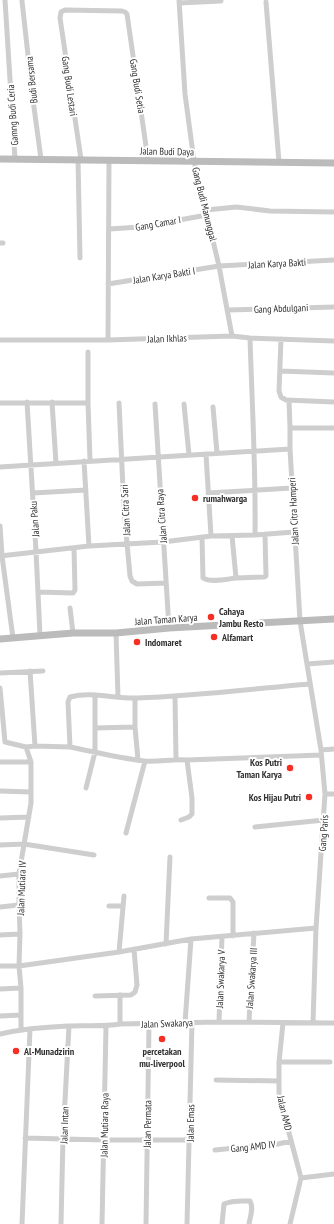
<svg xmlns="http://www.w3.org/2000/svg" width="334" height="1224" viewBox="0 0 334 1224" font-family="'PT Sans Narrow',sans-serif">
<rect width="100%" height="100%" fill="#fff"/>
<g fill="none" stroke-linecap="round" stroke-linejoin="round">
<path stroke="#cecece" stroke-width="5" d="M5,0L15,159
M179,0L185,94L194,161L219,266L232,336
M22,1L33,100L41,159
M266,2L279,162
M179,3L221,1
M78,159L80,258
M81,159L60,18L61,12L65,10L122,11L125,12L127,14L148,160
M206,210L236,207L270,211L334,212
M109,229L140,227L207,215
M0,243H3
M108,284L219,266L334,260
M228,310L334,307
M250,338C252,404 256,470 255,535
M281,339L279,391L281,397L286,400L334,402
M0,340H108L232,336L250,338L334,341
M108,340L109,160
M88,352V403L90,460
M280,371L334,373
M289,400L290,428V449L300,621L321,750L325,794L316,928L313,1023
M27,402L36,551L40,635
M52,402L56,463
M0,403H88
M119,403L124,510L130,576L132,581L137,584L166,583
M155,404L169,628
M184,404L189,455
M213,407L217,453
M290,428H334
M206,454L211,536
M84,461L89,546
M0,467L290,449
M33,493L86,490
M208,493L292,488
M0,526L2,556L13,638
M202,537L203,578C211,583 227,579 236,578L232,536
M0,556L89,546L163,542L211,536L255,535L294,532
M236,578L264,577L266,576L265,534
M38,592L73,593L75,590L74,548
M70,608L73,633
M116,633L118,697
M307,664L334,662
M0,673L43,671
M309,684C252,689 195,696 138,698C115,699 92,691 70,697L68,702L70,747C95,752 119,758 144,761C158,762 173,759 187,760L321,755
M0,688L5,742L26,747L35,746L30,671
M175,696L176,759
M135,698V727L138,760
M95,728L135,727
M35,746L70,747
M321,750L334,749
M0,762H31
M86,788L95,752V695
M0,791L31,792
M325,794H334
M0,818L29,817
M181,820L189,817L192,814V798L187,760
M255,827L324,820
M126,833L145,761
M0,845L24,844L94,855
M0,876L19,874
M209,898H230L233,902V936
M109,906H123
M0,907L19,905
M0,935L20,934
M166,944L170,857
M119,952L124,896
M0,966H19L119,952L191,939L316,928
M0,989L21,988
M120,995V1024
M95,996L131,995L135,992L137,985L134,949
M0,1016L21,1015
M219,1022L222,936
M249,1022L254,933
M185,1023L191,939
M283,1023L279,1062V1095L301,1178L290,1224
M21,1030V988L19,966L20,934L19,905V874L31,803V762L26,747
M0,1034C22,1029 45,1027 68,1026C85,1025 103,1027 120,1024L219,1022L334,1023
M279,1062H330
M216,1080L279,1081
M25,1138L104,1140H189
M215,1150L278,1144L291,1141
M301,1178L334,1174
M22,1224L30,1029
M61,1224L63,1138L69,1026
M102,1224L106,1026
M146,1224L149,1024
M187,1224L192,1022
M222,1224L224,1204C232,1200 241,1201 250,1201C254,1208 250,1217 249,1224"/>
<path stroke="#bbb" stroke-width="7" d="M0,159L334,163
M0,639L73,633H116L169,628L334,619"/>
</g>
<g fill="#f62f25" stroke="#fff" stroke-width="1.5">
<circle cx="195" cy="498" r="4"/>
<circle cx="211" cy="617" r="4"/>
<circle cx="214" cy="637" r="4"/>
<circle cx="137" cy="642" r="4"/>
<circle cx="290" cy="768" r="4"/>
<circle cx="309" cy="797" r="4"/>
<circle cx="162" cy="1039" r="4"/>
<circle cx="16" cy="1051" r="4"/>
</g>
<g text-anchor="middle" stroke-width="4" stroke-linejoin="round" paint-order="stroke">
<g font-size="10" fill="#313131" stroke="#fff">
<text transform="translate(31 80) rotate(-96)" y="4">Budi Bersama</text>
<text transform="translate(70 86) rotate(82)" y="4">Gang Budi Lestari</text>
<text transform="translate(138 86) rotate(81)" y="4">Gang Budi Setia</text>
<text transform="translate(12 115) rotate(-94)" y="4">Gamng Budi Ceria</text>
<text transform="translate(167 151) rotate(1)" y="4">Jalan Budi Daya</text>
<text transform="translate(205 204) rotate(76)" y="4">Gang Budi Manunggal</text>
<text transform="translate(158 223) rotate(-10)" y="4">Gang Camar I</text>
<text transform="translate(277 263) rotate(-3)" y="4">Jalan Karya Bakti</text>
<text transform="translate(164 275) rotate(-9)" y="4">Jalan Karya Bakti I</text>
<text transform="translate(281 308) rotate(-2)" y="4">Gang Abdulgani</text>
<text transform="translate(167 338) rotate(-2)" y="4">Jalan Ikhlas</text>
<text transform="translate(125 510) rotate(-93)" y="4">Jalan Citra Sari</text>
<text transform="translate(293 511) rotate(-93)" y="4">Jalan Citra Hamperi</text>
<text transform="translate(161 516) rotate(-94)" y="4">Jalan Citra Raya</text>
<text transform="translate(34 519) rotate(-94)" y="4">Jalan Paku</text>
<text transform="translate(166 619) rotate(-4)" y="4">Jalan Taman Karya</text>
<text transform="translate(323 833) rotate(-86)" y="4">Gang Paris</text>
<text transform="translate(21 888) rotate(-88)" y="4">Jalan Mutiara IV</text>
<text transform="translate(251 978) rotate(-86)" y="4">Jalan Swakarya III</text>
<text transform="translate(220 979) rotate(-88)" y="4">Jalan Swakarya V</text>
<text transform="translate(167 1023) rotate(-2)" y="4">Jalan Swakarya</text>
<text transform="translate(285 1113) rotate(77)" y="4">Jalan AMD</text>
<text transform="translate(190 1123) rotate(-89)" y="4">Jalan Emas</text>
<text transform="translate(147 1124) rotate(-89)" y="4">Jalan Permata</text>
<text transform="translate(64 1125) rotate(-88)" y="4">Jalan Intan</text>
<text transform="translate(104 1125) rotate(-89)" y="4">Jalan Mutiara Raya</text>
<text transform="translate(253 1146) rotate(-6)" y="4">Gang AMD IV</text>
</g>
<g font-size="10" font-weight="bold" fill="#313131" stroke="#fff" text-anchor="start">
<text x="203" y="502">rumahwarga</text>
<text x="219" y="615">Cahaya<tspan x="219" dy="12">Jambu Resto</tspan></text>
<text x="222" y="641">Alfamart</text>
<text x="145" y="646">Indomaret</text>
<text x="282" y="766" text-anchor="end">Kos Putri<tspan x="282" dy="12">Taman Karya</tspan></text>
<text x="301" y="801" text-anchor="end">Kos Hijau Putri</text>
<text x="24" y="1055">Al-Munadzirin</text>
<text x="162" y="1055" text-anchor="middle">percetakan<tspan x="162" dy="12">mu-liverpool</tspan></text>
</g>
</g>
</svg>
